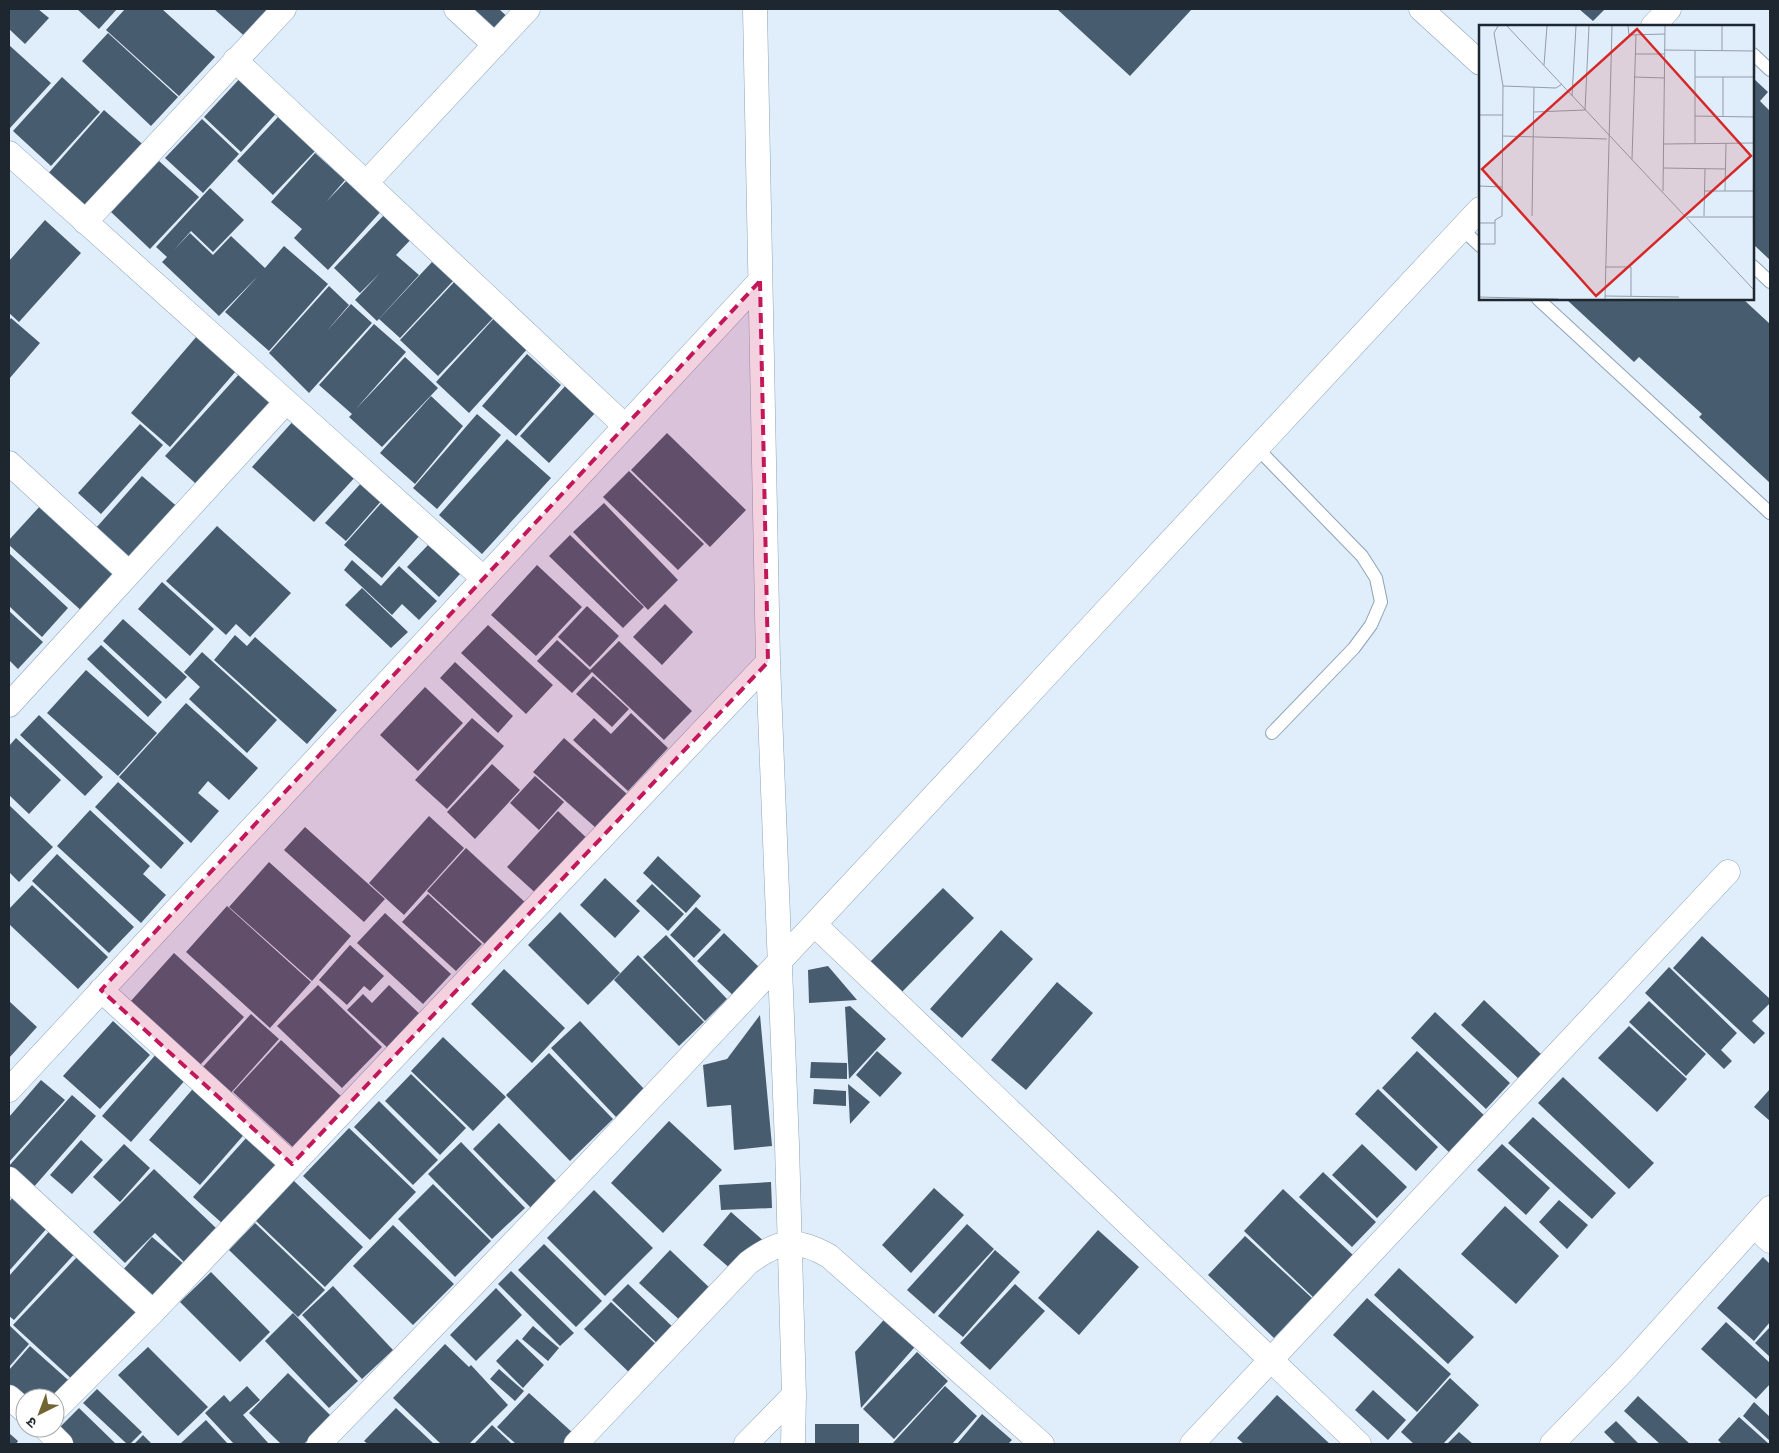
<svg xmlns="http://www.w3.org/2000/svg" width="1779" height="1453" viewBox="0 0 1779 1453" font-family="'Fira Sans Condensed','Noto Sans Devanagari',sans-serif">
<rect width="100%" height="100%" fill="#e0eefb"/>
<path fill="#485c6f" d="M9,9H38L49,18L25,44L9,29Z
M77,9H117L99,29Z
M125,9H162L215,57L179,96L106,30Z
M214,9H279L250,41Z
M463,9H499L512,21L496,39Z
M1057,9H1192L1130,76Z
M1579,9H1605L1593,21Z
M108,33L178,97L151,126L82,61Z
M9,45L51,83L10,128L9,127Z
M244,74L281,108L241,152L204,117Z
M62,77L100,112L51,166L13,131Z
M1753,78L1768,92L1760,101L1770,111V260L1753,244Z
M104,110L148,149L90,215L46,176Z
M279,116L316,150L273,195L237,161Z
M202,119L239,154L203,193L165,158Z
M315,153L345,180L326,202L349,178L383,209L328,270L294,238L302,229L271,202Z
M159,161L199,197L150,249L111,212Z
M210,188L244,220L213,252L191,231L173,251L190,233L213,255L231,236L265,268L284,246L328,284L269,351L225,312L259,275L219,316L162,262L167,257L156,247Z
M384,215L417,233L396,255L419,275L377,321L355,300L380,273L360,293L334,268Z
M45,220L81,253L19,322L9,313V261Z
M432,262L453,281L400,338L379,319Z
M456,280L495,316L438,376L400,340Z
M329,286L349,305L326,332L351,304L372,323L309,393L269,353Z
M1566,299H1743L1770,324V483L1699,417L1702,414L1639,357L1634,362Z
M497,315L530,346L469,413L436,382Z
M11,318L40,343L9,379V321Z
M374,324L406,352L355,410L405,357L438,388L382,447L349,417L352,414L319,385Z
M197,336L236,371L170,447L131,413Z
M527,354L561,385L516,436L482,406Z
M241,372L279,407L204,491L165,456Z
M567,384L596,412L549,463L520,436Z
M431,396L463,426L415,484L380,453Z
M477,414L501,435L437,509L413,488Z
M295,419L357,475L314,522L252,467Z
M140,424L163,445L101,514L78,493Z
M667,433L746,510L710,547L631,470Z
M507,439L551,478L482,554L439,515Z
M629,471L704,544L678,570L603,497Z
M142,476L181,510L135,562L96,528Z
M363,481L382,500L346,541L325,523Z
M384,500L421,534L382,578L344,545Z
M604,503L678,580L648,610L573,532Z
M41,505L119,575L85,614L9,545V540Z
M217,526L291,593L250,637L236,624L226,635L166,581Z
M570,535L644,607L623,628L549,556Z
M429,544L460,574L439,597L407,567Z
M9,553L68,608L42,637L9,606Z
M352,560L381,586L399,566L437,601L419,620L402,604L392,615L344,570Z
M537,565L582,607L536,656L491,615Z
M162,582L214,629L190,656L138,609Z
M362,588L408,632L391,648L345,605Z
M665,604L693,632L662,665L633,637Z
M587,606L619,636L590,667L558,637Z
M9,611L43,642L18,669L9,660Z
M123,619L187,677L166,699L103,641Z
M488,625L553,685L526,714L461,653Z
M235,635L247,646L255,637L337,710L307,744L214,660Z
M557,640L590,670L619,641L692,711L664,740L592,672L572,693L537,661Z
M101,645L162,702L148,717L87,659Z
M202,652L277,720L247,753L189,699L200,687L184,672Z
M455,662L513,716L498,733L440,678Z
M86,670L157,733L118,776L47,713Z
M593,676L629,709L612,727L576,694Z
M425,687L463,723L418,771L380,735Z
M186,703L258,768L229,800L208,781L198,793L219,811L191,843L119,777Z
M631,713L668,748L628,791L573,740L594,718L611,734Z
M39,715L103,777L85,796L20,735Z
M472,718L504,746L447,809L415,780Z
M16,738L61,780L29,814L9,795V746Z
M564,738L627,794L596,828L533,772Z
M492,764L520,790L475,839L447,812Z
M535,776L564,802L539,830L510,803Z
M118,782L184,843L161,869L95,807Z
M9,805L53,847L19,882L9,872Z
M90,810L150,866L143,874L166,895L141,923L57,846Z
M558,811L591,842L540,897L507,867Z
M429,816L464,848L404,915L369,883Z
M305,827L385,899L364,922L284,850Z
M466,848L527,904L488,947L427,891Z
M57,854L134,927L109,953L32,881Z
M658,856L701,896L686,913L643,873Z
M269,862L351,936L312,981L229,907Z
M605,878L640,911L615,938L580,905Z
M652,884L684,914L668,931L636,901Z
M32,885L108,957L78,989L9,924V909Z
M943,888L974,918L900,994L869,963Z
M428,894L482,944L456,971L402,922Z
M227,906L311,982L270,1028L186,952Z
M696,907L721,930L694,958L670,935Z
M560,912L620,973L588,1005L528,945Z
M385,913L451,974L423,1004L357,943Z
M1001,930L1033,959L962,1038L930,1009Z
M724,933L766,974L739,1001L697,961Z
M666,935L727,999L705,1021L643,957Z
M1702,936L1770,999V1003L1752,1021L1765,1033L1754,1044L1673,968Z
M350,945L384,976L370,991L364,986L347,1005L319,980Z
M174,953L244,1017L200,1065L130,1002Z
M638,955L704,1022L679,1046L614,980Z
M828,966L857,1000L809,1003L808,970Z
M1669,967L1737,1033L1721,1050L1732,1061L1724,1069L1645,993Z
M504,969L565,1028L532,1063L471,1004Z
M1057,982L1093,1013L1026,1090L991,1060Z
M318,985L382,1047L342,1088L277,1026Z
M389,985L422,1016L390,1050L347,1010L363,994L372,1003Z
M1484,1000L1542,1055L1519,1079L1461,1025Z
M9,1001L37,1027L9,1058Z
M1649,1001L1706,1054L1686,1076L1629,1022Z
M850,1006L886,1039L849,1079L845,1007Z
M1435,1012L1510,1083L1486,1109L1411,1038Z
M251,1014L279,1039L229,1095L201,1069Z
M760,1015L772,1146L734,1150L731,1105L707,1107L703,1065L727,1059Z
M113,1021L150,1055L100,1109L63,1076Z
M580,1021L645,1090L616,1117L551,1048Z
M1629,1026L1687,1079L1657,1112L1598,1058Z
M443,1037L506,1097L473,1131L411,1071Z
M281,1040L343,1098L296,1150L233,1092Z
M877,1051L902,1073L880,1097L856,1075Z
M1417,1051L1489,1120L1454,1157L1382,1088Z
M158,1052L187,1078L131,1142L102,1116Z
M549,1053L613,1119L570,1161L506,1095Z
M811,1062L847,1063V1079L810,1078Z
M411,1074L466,1128L440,1155L385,1101Z
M1563,1077L1654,1163L1629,1189L1538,1103Z
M41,1080L65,1100L9,1162V1117Z
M197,1084L248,1130L200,1185L149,1140Z
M848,1084L870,1102L850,1124Z
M814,1089L846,1091V1106L813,1104Z
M1378,1089L1438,1147L1416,1171L1355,1114Z
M1770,1089V1121L1754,1107Z
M72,1095L96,1116L32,1189L9,1169V1166Z
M379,1101L438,1160L413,1185L354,1127Z
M1533,1117L1616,1193L1592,1219L1508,1143Z
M669,1121L722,1170L663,1233L611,1183Z
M499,1123L557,1182L531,1208L473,1149Z
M349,1128L416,1192L370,1240L303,1176Z
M248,1136L279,1163L223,1224L193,1197Z
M81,1140L103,1160L72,1194L50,1175Z
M461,1142L525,1208L492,1239L428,1174Z
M124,1144L150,1168L120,1202L93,1177Z
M1362,1144L1407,1187L1377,1218L1332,1175Z
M1502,1144L1550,1188L1526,1215L1477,1170Z
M154,1169L216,1228L184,1262L155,1233L125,1263L93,1232Z
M1323,1172L1376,1222L1352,1247L1299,1197Z
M293,1180L363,1247L325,1287L255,1220Z
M771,1182L772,1208L721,1210L719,1185Z
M433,1184L491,1241L455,1277L398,1219Z
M934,1188L964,1215L911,1273L882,1245Z
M1283,1189L1354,1256L1314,1298L1244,1231Z
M594,1190L653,1248L605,1296L547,1238Z
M14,1196L48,1227L9,1271V1202Z
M1559,1200L1588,1225L1567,1249L1539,1222Z
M1505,1206L1559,1256L1516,1304L1461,1254Z
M731,1212L767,1244L739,1276L703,1245Z
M255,1223L325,1290L298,1317L229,1250Z
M967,1224L994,1249L934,1314L907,1290Z
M393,1225L454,1284L413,1325L353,1266Z
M54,1226L79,1249L14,1320L9,1316V1276Z
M1098,1230L1139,1267L1079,1335L1038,1298Z
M1245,1236L1312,1298L1274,1338L1208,1275Z
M152,1237L185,1265L154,1299L122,1271Z
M544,1244L602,1301L576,1327L518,1270Z
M670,1250L713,1291L683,1323L639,1283Z
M995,1250L1020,1272L963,1337L938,1316Z
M77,1257L137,1314L74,1381L13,1325Z
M1763,1257L1770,1264V1322L1754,1341L1717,1308Z
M1399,1268L1474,1337L1448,1364L1374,1295Z
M511,1271L574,1333L560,1346L498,1284Z
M211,1272L270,1332L240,1362L180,1302Z
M628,1284L679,1333L663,1349L612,1300Z
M1015,1284L1045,1311L990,1370L960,1343Z
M333,1286L393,1350L362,1379L302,1315Z
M496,1288L522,1315L476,1361L450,1335Z
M1367,1298L1451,1374L1417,1412L1333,1335Z
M611,1302L663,1351L636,1379L584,1329Z
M293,1313L358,1381L329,1408L265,1341Z
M890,1313L920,1341L861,1408L855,1352Z
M1726,1322L1770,1363V1384L1756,1399L1701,1349Z
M9,1325L29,1344L9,1367Z
M533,1326L559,1348L548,1361L522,1339Z
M1770,1327V1357L1755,1343Z
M517,1339L544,1365L523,1388L496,1361Z
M445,1344L469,1367L471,1365L508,1405L469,1444H441L393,1398Z
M30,1346L76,1387L55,1398H25V1424L9,1410V1370Z
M148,1347L208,1407L178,1436L118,1375Z
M917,1352L948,1381L894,1439L863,1409Z
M499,1369L524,1391L515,1401L490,1379Z
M288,1373L331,1416L304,1444H281L249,1413Z
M1450,1378L1479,1405L1443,1444H1414L1401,1432Z
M247,1386L260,1400L243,1415L269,1444H234L205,1413L224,1395L230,1402Z
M945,1386L977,1416L952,1444H892Z
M97,1389L142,1432L130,1444H127L83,1403Z
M1373,1390L1406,1420L1388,1440L1355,1410Z
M529,1393L585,1444H516L497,1427Z
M1277,1395L1330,1444H1244L1237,1438Z
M1638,1396L1690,1444H1660L1624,1411Z
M1754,1402L1770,1417V1441L1743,1416Z
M79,1408L116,1444H60L51,1436Z
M396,1408L434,1444H368L364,1441Z
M982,1414L1012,1440L1008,1444H957Z
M1739,1417L1769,1444H1722L1718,1440Z
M206,1420L228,1444H182L181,1443Z
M1616,1421L1639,1444H1616L1604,1432Z
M815,1424H859V1444H815Z
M492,1425L512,1444H474Z
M1459,1432L1473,1444H1447Z
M9,1433L18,1441L16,1444H9Z
M143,1435L152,1444H134Z"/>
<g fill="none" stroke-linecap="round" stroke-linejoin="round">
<g stroke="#8da3b7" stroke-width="14">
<path id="lane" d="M1753,54L1770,70
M1462,229L1480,246
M1753,266L1770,282
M1538,299L1770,513
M1257,448L1362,556L1376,578L1381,602L1371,625L1354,648L1272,733"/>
</g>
<g stroke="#8da3b7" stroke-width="25">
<path id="street" d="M456,9L495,45
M755,9L768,662L787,1145L794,1395L793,1444
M1421,9L1480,63
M1653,26L1669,9
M235,60L625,426
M9,153L483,578
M366,183L528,9
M85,222L284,9
M9,463L129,573
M9,705L286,402
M815,925L1359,1444
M101,990L292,1164
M9,1090L760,281
M9,1179L153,1312
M1754,1226L1770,1241
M9,1397L25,1411
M55,1410L153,1312L768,662
M45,1428L61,1444
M319,1444C714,1040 1094,621 1480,209
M576,1444L748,1263C779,1240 795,1237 829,1256L1042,1444
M746,1444L794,1395
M1192,1444L1728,872
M1552,1444L1629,1365L1770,1208"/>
</g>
<use href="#lane" stroke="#fff" stroke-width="12"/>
<use href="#street" stroke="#fff" stroke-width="24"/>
</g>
<path fill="#c2185b" fill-opacity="0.2" stroke="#c2185b" stroke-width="4" stroke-dasharray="10 6" stroke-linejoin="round" d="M760,281L768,662L292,1164L101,990Z"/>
<g transform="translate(1479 25)">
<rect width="275" height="275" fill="#e0eefb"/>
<path fill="none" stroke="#929ea9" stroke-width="1" d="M19,1L15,8L24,61M28,1L275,265M149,1L150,10L186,9M185,25L275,26M243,26V1M156,29H186M65,40L68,1M155,52L186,53M216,52H275M244,52V91M93,71L97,1M55,87L106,85L110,1M0,90H24M216,91L275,92M24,111L128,114M216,118V26M185,119L275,118M153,134L157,10M184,143L247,144M0,161L23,162M184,166L186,1M225,166H275M246,166L247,118M53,191L55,62M225,191L226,144M208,192H275M0,198H16M0,219H16V195L23,191L24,61L77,63L83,59M126,242H152V271M126,271L200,272M0,272L79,274M126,274L133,1"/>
<path fill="#d62828" fill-opacity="0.15" stroke="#d62828" stroke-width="2.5" d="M158,4L272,131L117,271L3,144Z"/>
<rect width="275" height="275" fill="none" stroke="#1e272f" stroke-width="2.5"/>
</g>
<rect width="1779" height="1453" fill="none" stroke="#1e272f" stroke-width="20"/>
<g transform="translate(40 1413) rotate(222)"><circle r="24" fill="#ffffff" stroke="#a5a9ac"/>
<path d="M0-4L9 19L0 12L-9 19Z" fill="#716532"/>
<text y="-8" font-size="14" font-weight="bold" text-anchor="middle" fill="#1e272f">उ</text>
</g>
</svg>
